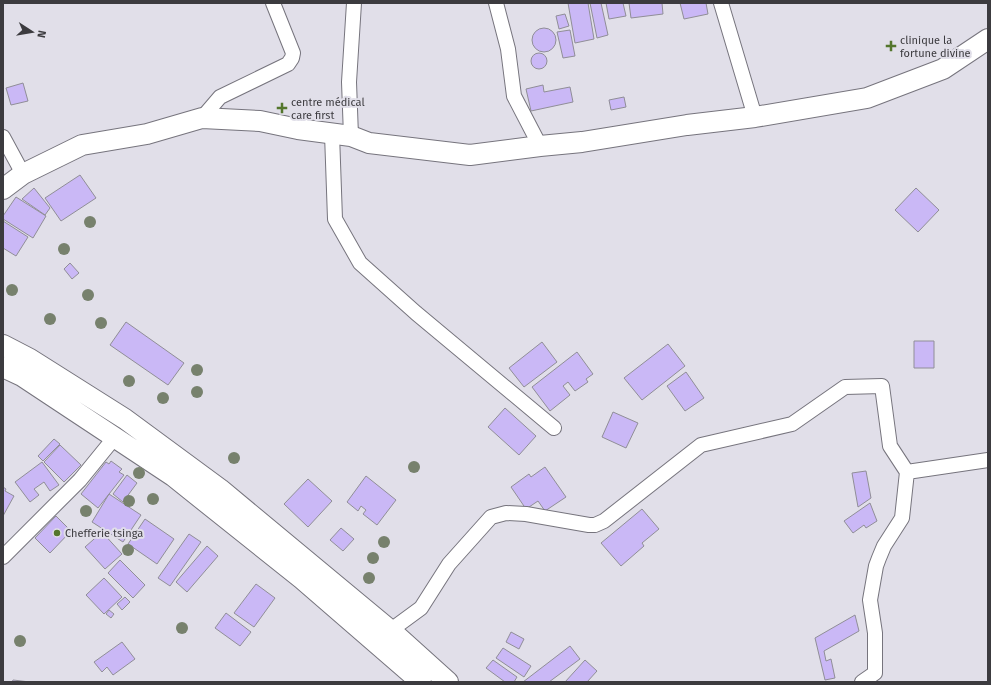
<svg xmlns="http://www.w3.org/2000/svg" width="991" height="685" viewBox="0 0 991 685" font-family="'Fira Sans',sans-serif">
<rect width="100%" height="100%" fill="#e1dfe9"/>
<path fill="#cab8f6" stroke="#908e97" d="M568,3H588L594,39L575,43Z
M590,3H601L608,35L597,38Z
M606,3H623L626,16L609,19Z
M629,3H662L663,14L631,18Z
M680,3H706L708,14L684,19Z
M565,14L569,26L559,29L556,16Z
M532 40a12 12 0 1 1 24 0a12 12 0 1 1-24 0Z
M570,30L575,56L563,58L557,32Z
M531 61a8 8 0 1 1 16 0a8 8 0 1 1-16 0Z
M23,83L28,101L11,105L6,88Z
M543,85L544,92L570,87L573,102L531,111L526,89Z
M624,97L626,107L611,110L609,100Z
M80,175L96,198L61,221L45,198Z
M34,188L50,208L45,215L22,199Z
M916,188L939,210L918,232L895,210Z
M16,197L46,216L33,238L3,219V216Z
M3,221L28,237L16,256L3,248Z
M70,263L79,273L72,279L64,269Z
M126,322L184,363L168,385L110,345Z
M914,341H934V368H914Z
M542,342L557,362L524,387L509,368Z
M668,344L685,366L642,400L624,378Z
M577,352L593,374L586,379L588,382L575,391L568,382L563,386L570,395L550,411L532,387Z
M686,372L704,398L685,411L667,386Z
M505,408L536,436L519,455L488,427Z
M613,412L638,423L626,448L602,437Z
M54,439L60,444L43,461L38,456Z
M60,445L81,465L64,482L44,462Z
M111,461L122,469L119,472L124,475L98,508L81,494L106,462L109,464Z
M42,462L59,485L50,491L44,482L34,489L39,495L30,502L15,482Z
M545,467L566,497L545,511L538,501L526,509L511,487L529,474L531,477Z
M866,471L871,498L858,507L852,473Z
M127,475L137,483L123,502L113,494Z
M366,476L396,500L377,525L363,514L366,510L361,506L358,511L347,502Z
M308,479L332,501L308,527L284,504Z
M3,487L6,489L5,491L14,496L3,516Z
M109,494L141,515L123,542L92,522Z
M870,503L877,521L866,528L864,525L853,533L844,521Z
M642,509L659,529L642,543L644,546L621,566L601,543Z
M56,516L71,531L50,553L35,538Z
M145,519L174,539L157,564L128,544Z
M341,528L354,539L343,551L330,540Z
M102,532L122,554L105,569L85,547Z
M189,534L201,542L170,586L158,578Z
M207,546L218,556L187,592L176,582Z
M120,560L145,585L133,598L108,573Z
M104,578L122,597L104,614L86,595Z
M256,584L275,598L254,627L234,613Z
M125,597L130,602L122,610L117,604Z
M109,610L114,614L111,618L106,614Z
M226,613L251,632L240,646L215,628Z
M855,615L859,631L824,651L826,661L831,659L835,678L825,680L815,638Z
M511,632L524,639L519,649L506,642Z
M122,642L135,659L113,675L107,667L102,672L94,662Z
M570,646L580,659L549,682H523Z
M503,648L531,666L524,677L496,658Z
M493,660L517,677L514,682H505L486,668Z
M585,660L597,671L587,682H565Z
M13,680L30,682H12Z"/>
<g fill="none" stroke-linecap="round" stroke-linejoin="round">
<g stroke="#76747d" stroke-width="16">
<path id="street" d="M496,3L508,49L514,96L540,146
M721,3L755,117
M202,118L220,97L288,64L292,58L293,53L273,3
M332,134L335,219L360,263L416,313L554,428
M351,136L349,82L354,3
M3,137L23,174
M3,557L80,480L115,437
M391,630L421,608L449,564L491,517L506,513L526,514L589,525H595L604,521L701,445L792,424L845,387L882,386L890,446L907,472
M862,682L875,673V633L870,600L876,566L879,558L884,546L902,518L907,472L988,460"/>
</g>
<g stroke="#76747d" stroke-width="22">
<path id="secondary" d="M3,189L23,174L82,145L147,134L202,118L260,121L298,129L351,136L369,143L470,155L540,146L582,142L687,125L755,117L867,98L943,69L988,39
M3,345L30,359L125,419L220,489L397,636L448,682
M3,367L22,376L173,476L302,579L421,682"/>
</g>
<use href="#street" stroke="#fff" stroke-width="14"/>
<use href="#secondary" stroke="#fff" stroke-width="20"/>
</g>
<g fill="#77816d">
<circle cx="90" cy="222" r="6"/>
<circle cx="64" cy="249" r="6"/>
<circle cx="12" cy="290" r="6"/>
<circle cx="88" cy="295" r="6"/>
<circle cx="50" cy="319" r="6"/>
<circle cx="101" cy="323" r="6"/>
<circle cx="197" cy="370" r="6"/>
<circle cx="129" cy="381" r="6"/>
<circle cx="197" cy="392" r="6"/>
<circle cx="163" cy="398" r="6"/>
<circle cx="234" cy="458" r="6"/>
<circle cx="414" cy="467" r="6"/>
<circle cx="139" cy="473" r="6"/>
<circle cx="153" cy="499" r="6"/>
<circle cx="129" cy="501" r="6"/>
<circle cx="86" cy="511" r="6"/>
<circle cx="384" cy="542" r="6"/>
<circle cx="128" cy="550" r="6"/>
<circle cx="373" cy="558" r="6"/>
<circle cx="369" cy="578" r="6"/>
<circle cx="182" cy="628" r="6"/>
<circle cx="20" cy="641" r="6"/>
</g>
<g fill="#54762d" stroke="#e1dfe9" stroke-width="1.5">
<path d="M889 40h4v4h4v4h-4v4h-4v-4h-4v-4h4z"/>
<path d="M280 102h4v4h4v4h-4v4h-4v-4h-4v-4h4z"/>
<circle cx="57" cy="533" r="4"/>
</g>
<g text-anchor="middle" stroke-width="4" stroke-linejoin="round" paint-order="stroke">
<g font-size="11" fill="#3c3b3f" stroke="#e1dfe9" text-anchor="start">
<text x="900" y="44">clinique la<tspan x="900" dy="13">fortune divine</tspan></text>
<text x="291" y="106">centre médical<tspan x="291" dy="13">care first</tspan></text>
<text x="65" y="537">Chefferie tsinga</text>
</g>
</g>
<rect width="991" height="685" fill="none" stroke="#3c3b3f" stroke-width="8"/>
<g transform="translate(32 32) rotate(102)" stroke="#e1dfe9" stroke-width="3" paint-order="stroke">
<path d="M0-3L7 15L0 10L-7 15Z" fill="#3c3b3f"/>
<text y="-6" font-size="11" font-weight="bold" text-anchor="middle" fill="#3c3b3f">N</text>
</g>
</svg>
